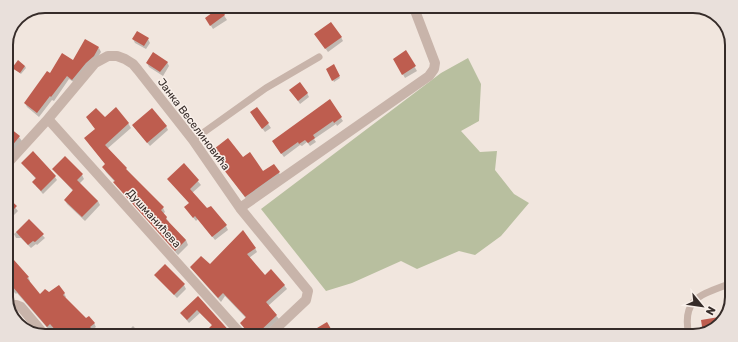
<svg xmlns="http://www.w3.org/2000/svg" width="738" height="342" viewBox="0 0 738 342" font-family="Rubik,sans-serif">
<rect width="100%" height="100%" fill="#f1e6de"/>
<path fill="#b8bf9f" d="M468,58L481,84L479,121L461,131L480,152L497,151L495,170L514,194L529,203L501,236L475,255L459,251L417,269L401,261L352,283L326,291L261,209L441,73Z"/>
<path fill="#0003" d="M220,9L227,20L213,29L206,18Z
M341,37L343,41L328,52L318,38Z
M133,39H148L150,43L146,49L135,43Z
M99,48L101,52L96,60L75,83L69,79L54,101L52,100L39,117L27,107L25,103L50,75Z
M406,52L417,71L405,78L394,59Z
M167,62L169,66L163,76L149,67L147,63Z
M25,66L26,68L21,74L14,69Z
M333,66L340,78L334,82L327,69Z
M307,93L309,97L300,104L293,94Z
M329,100L343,121L337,126L336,124L314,139L316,142L310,146L307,142L302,146L300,145L284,157L275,145Z
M257,108L271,128L265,132L253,116Z
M87,117L104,119L128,123L131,128L107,149L163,208L165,212L163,214L169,222L168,223L186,240L188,245L178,255L117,186L115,182L106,172L103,167L106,165L85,138L96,129Z
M133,126H166L168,130L150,146Z
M8,128L19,137L22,141L14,150L10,147L6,151V132Z
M214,155L243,158L263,173L274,165L281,176L247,200Z
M22,163L55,177L57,180L43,194L36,186V179Z
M184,165L201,185L192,193L207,210L226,226L228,230L215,240L198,219L196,221L188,211L190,203Z
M53,169L82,175L84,179L79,184L98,201L100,205L85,221L67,204L65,200L73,191Z
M6,197L18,211L8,221L6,219Z
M29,221L45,238L37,245L36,244L31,248L21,238H16L14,234Z
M255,248L257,252L249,258L264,276L284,285L287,289L268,306L279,319L263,334H248L241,323L246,318L225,296L221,302L191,268L210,265Z
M6,260L28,277L30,281L29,282L40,295L64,293L66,297L65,298L86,319L94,323L96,327L92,330L94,333H51V332L17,293L16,294L6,284Z
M155,275L184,285L186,289L177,298Z
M6,291L10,299L7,301L6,300Z
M198,298L231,334L213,326L200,313L189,323L184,317L182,314Z
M133,326L140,333H129L128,331Z"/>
<path fill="#be5d4f" d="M220,7L225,15L210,26L205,18Z
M331,22L342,37L325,49L314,34Z
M137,31L149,38L144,46L132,39Z
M85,39L99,47L94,56L86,63L72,80L67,76L51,97L50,96L37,113L24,103L47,71L50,73L62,53L73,60Z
M406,50L416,66L402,75L393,59Z
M153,52L168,62L160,72L146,63Z
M18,60L25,66L20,73L12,68Z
M334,64L340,76L332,81L326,69Z
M300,82L308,93L298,101L289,90Z
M330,99L342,117L334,123L333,121L313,135L315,138L308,143L305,140L299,144L298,142L281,154L272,141Z
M116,107L129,123L105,145L127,168L126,169L164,207L161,210L167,217L166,219L186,240L175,251L113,182L115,181L102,167L105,164L84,138L95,129L86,117L96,108L105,117Z
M257,107L269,123L262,129L250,112Z
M152,108L167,126L147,143L132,125Z
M6,125L20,136L11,147L6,143Z
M228,138L243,157L250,152L263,171L274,164L280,172L245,197L210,152Z
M33,151L56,176L41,191L32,182L36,178L21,163Z
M65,156L83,174L77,180L98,201L82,217L64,200L73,190L52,169Z
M184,163L199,180L190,189L207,208L211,206L227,225L212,237L195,216L193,218L184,207L189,203L167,179Z
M6,196L17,206L6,217Z
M29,219L44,234L35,242L33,241L28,245L16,232Z
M243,230L256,248L247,254L265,275L271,269L285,285L266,302L277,315L257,334H247L246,330L240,323L246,317L223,293L218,298L190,267L201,256L210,264Z
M6,251L29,277L27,278L40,294L45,289L49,292L59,285L65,293L63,295L86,318L89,316L95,323L90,327L96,333H58L50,324L47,327L6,279Z
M165,264L185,284L174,295L154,275Z
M198,296L232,334H203L212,325L197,310L187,320L180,313Z
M719,317L720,323L715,330L703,333L701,320Z
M327,322L334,334H307Z"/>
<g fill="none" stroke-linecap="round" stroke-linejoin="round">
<path stroke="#c8b4aa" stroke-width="7" d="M193,140L266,88L319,57
M689,336C681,299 700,295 729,284"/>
<path stroke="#c8b4aa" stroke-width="10" d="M48,119L241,334
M6,165L48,119L95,63L108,56H117L125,59L133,64L138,70L193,140L240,208L308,291L306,300L270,334
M240,208L429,76L434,69L435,63L414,8
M8,306L16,305L21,307L43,333"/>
</g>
<g text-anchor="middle" stroke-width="3" stroke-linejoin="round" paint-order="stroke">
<g font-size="11" fill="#362c29" stroke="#f9f0ea">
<text transform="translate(194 124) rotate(53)" y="4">Јанка Веселиновића</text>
<text transform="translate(154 218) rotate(48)" y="4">Душманићева</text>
</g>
</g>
<path d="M0 0H738V342H0ZM45 13H693A32 32 0 0 1 725 45V297A32 32 0 0 1 693 329H45A32 32 0 0 1 13 297V45A32 32 0 0 1 45 13Z" fill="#e9e0db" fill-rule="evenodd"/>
<path fill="none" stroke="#362c29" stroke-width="2" d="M45 13H693A32 32 0 0 1 725 45V297A32 32 0 0 1 693 329H45A32 32 0 0 1 13 297V45A32 32 0 0 1 45 13Z"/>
<g transform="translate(702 306) rotate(119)" stroke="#f9f0ea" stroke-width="3" paint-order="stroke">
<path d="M0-3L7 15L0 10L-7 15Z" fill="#362c29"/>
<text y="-6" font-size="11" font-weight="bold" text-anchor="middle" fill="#362c29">N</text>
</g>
</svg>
